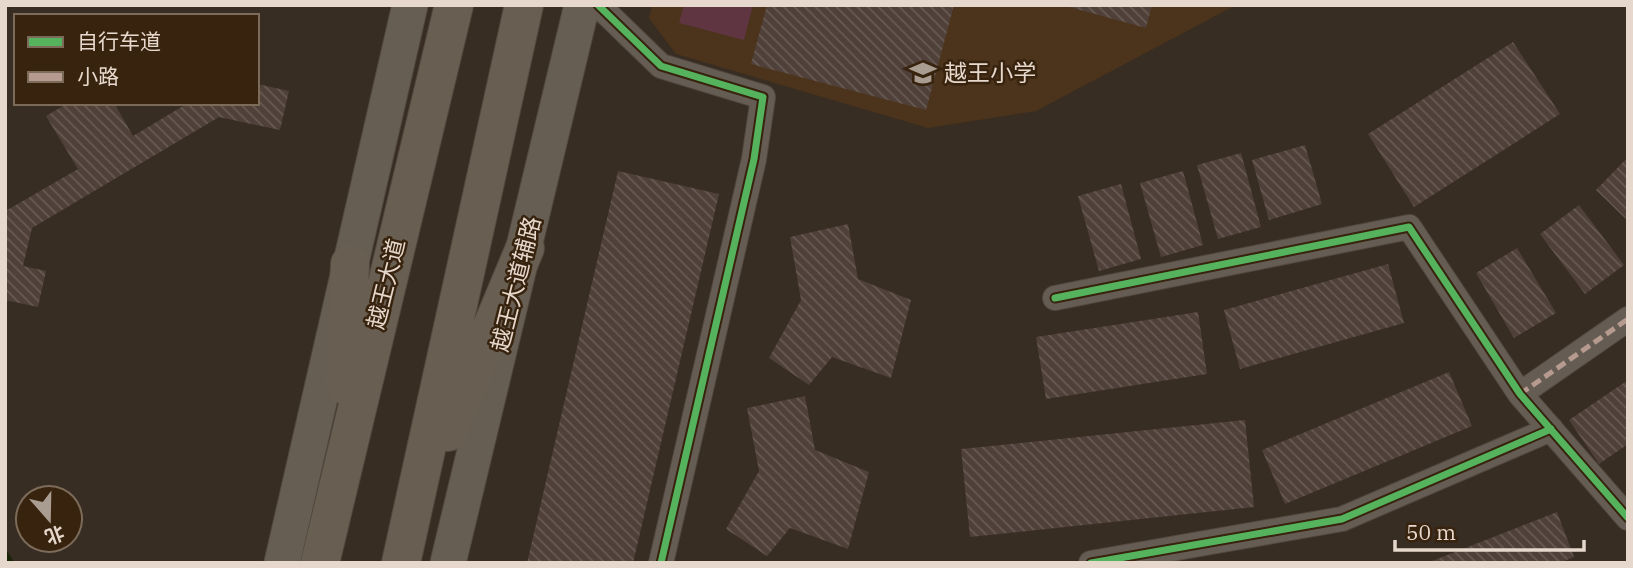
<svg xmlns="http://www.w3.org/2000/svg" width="1633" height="568" viewBox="0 0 1633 568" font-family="'IBM Plex Serif','Noto Sans SC',serif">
<defs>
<pattern id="building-back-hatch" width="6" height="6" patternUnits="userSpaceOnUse" patternTransform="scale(1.75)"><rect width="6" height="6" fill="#4f4039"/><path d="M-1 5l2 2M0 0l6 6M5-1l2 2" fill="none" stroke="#685b54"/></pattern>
</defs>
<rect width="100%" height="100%" fill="#382d22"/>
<path fill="#4c331b" d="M652,5H1236L1036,111L928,128L676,54L649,18Z"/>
<path fill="#5f3541" d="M684,5H753L744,40L679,23Z"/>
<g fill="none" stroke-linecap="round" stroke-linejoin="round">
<path stroke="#192504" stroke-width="8" d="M5,555L10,563"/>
</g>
<path fill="url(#building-back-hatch)" d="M767,5H954L926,110L751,64Z
M1062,5H1152L1146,28Z
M1513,42L1560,114L1414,207L1368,134Z
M257,84L289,91L280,130L219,117L32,228L23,266L46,271L38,307L5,300V209H9L78,169L46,116L68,103H114L133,136L188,103H257Z
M1305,145L1322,204L1269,220L1252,160Z
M1241,153L1261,227L1218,239L1197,165Z
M1628,157V221L1596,190Z
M618,171L719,194L633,563H527Z
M1183,171L1203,245L1161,257L1140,183Z
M1121,184L1141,259L1099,271L1078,196Z
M1579,205L1624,265L1585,294L1540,234Z
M848,224L858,279L911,300L891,378L832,357L809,385L769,358L801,300L790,237Z
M1517,248L1556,313L1514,338L1476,273Z
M1388,264L1404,323L1240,369L1224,310Z
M1198,312L1207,374L1046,399L1036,337Z
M1449,372L1472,426L1285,504L1262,450Z
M1628,380V444L1599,464L1569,420Z
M805,396L815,450L869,472L848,549L790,528L767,556L726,529L759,471L747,408Z
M1245,420L1254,507L970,537L961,449Z
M1557,512L1574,557L1559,563H1427Z"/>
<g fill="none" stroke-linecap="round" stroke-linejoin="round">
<g stroke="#53483f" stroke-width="26">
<path id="street" d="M598,5L661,66L763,97L754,159L661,563
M1055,298L1409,227L1520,394L1628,518
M1520,394L1628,319
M1091,563L1342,519L1551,429"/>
</g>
<g stroke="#53483f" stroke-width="37">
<path id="secondary" d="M282,563L410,5
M448,563L582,5"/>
</g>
<g stroke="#53483f" stroke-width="40">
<path id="primary" d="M345,385L350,264
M448,432L525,248
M320,563L454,5
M401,563L524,5"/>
</g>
<use href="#street" stroke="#655d54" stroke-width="24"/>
<use href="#secondary" stroke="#675e53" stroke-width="35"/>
<use href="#primary" stroke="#685f52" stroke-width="38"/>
<path stroke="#b69a8f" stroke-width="5" stroke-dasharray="10 5" stroke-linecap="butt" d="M1520,394L1628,319"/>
<g stroke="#37230e" stroke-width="11">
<path id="cycleway" d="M598,5L661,66L763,97L754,159L661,563
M1055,298L1409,227L1520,394L1628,518
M1091,563L1342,519L1551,429"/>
</g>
<use href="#cycleway" stroke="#56b35d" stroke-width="7"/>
</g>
<defs>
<g id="school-bare" transform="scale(2.1)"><path d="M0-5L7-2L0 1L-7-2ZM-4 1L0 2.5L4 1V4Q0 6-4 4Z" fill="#a99c90" stroke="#37230e" stroke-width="2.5" paint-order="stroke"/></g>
</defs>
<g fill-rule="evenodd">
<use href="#school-bare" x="923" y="73"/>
</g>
<g text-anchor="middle" stroke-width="5" stroke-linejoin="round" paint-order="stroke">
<g font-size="23" fill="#e6d8cc" stroke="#37230e" text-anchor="start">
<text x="944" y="81">越王小学</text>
</g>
<g font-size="23" fill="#e6d8cc" stroke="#37230e">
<text transform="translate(386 284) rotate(-76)" y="8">越王大道</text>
<text transform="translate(516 284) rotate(-76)" y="8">越王大道辅路</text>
</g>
</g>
<rect width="1633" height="568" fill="none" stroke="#e6d8cc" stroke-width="14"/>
<rect x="14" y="14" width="245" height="91" fill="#37230e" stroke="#7d6b5a" stroke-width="2"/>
<rect x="28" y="37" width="35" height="10" fill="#56b35d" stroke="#7d6b5a" stroke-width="2"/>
<text x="77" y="49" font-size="21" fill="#e6d8cc">自行车道</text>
<rect x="28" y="72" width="35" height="10" fill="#b69a8f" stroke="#7d6b5a" stroke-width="2"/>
<text x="77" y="84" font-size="21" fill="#e6d8cc">小路</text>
<g transform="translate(49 519) rotate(160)"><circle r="33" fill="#37230e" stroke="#7d6b5a" stroke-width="2"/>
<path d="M0-5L12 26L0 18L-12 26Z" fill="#a99c90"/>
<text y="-10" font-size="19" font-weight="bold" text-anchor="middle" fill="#e6d8cc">北</text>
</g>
<path d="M1395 540v10h189v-10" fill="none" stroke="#e6d8cc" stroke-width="3.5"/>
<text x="1406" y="540" font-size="21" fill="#e6d8cc" stroke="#37230e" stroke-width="5" paint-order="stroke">50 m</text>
</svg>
